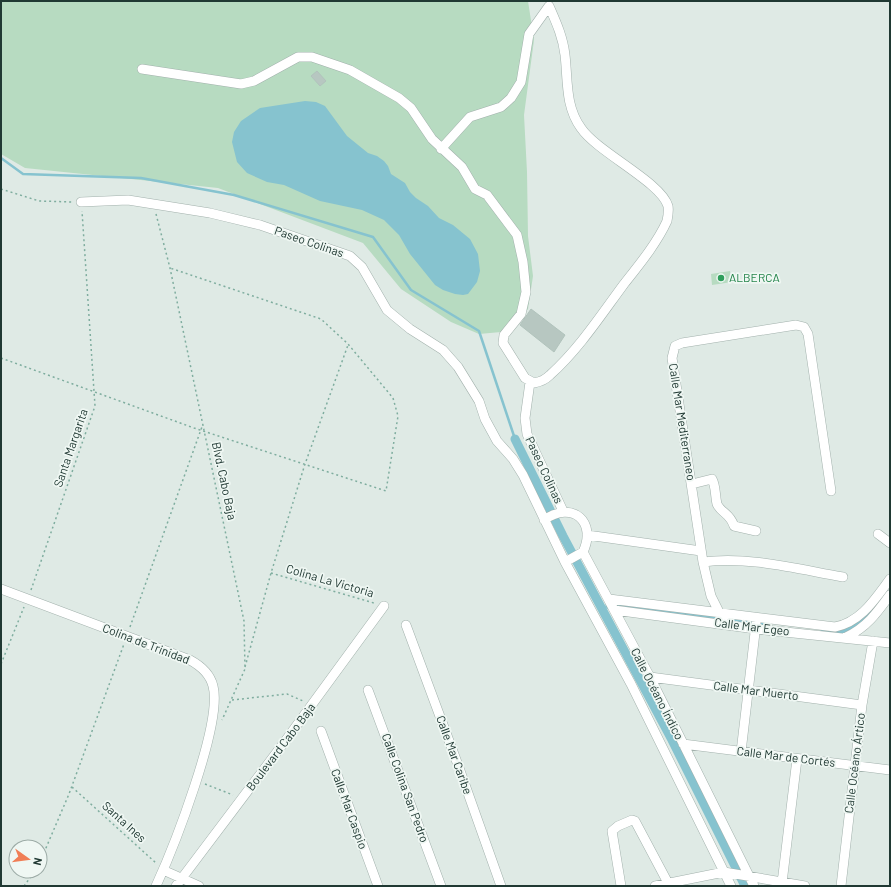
<svg xmlns="http://www.w3.org/2000/svg" width="891" height="887" viewBox="0 0 891 887" font-family="Barlow,sans-serif">
<rect width="100%" height="100%" fill="#dfeae5"/>
<path fill="#b7dbc1" d="M1,1H528L534,40L524,115L527,172L528,236L533,276L528,309L514,328L501,332L479,334L451,322L401,289L363,243L218,188L25,168L1,154Z
M730,271L732,282L712,285L711,274Z"/>
<path fill="#86c3cf" d="M305,101L316,102L325,106L347,136L368,153L377,156L384,161L388,166L391,174L405,183L410,192L416,198L428,206L439,218L453,225L470,239L478,254L480,271L477,282L468,294L463,295L455,294L443,290L435,285L410,254L399,235L384,220L362,210L320,201L284,185L267,182L247,173L237,162L232,142L234,132L241,121L260,108Z"/>
<g fill="none" stroke-linecap="round" stroke-linejoin="round">
<path stroke="#86c3cf" stroke-width="2.5" d="M1,158L23,174L141,178L234,195L373,237L411,290L479,331L515,439"/>
<path stroke="#86c3cf" stroke-width="9" d="M515,439L563,536L672,740L745,886
M610,605L765,623
M825,630C851,633 864,620 878,601"/>
</g>
<path fill="#b7c7c1" stroke="#b1c3bc" d="M317,71L326,81L320,86L311,76Z
M531,309L565,335L554,352L520,325Z"/>
<g fill="none" stroke-linecap="round" stroke-linejoin="round">
<g stroke="#a2b1ac" stroke-width="10">
<path id="street" d="M142,69L241,84L254,81L298,57H312L350,70L399,98L411,108L432,139L462,167L475,189L487,195L517,235L523,262L526,292L521,314L504,335L503,343L525,378L534,383C540,382 545,380 550,375C579,349 601,315 624,284C639,265 657,243 667,221C668,216 669,211 668,206C661,182 597,152 581,128C565,106 568,80 565,55C563,37 556,22 549,6L529,34L521,82L511,98L501,107L470,117L441,149
M81,202L128,200L210,213L260,225L350,256L362,267L387,310L410,329L443,350L458,367L479,401L485,419L497,441L513,459L523,475L565,562L631,684L731,886
M530,382L525,418L527,434L563,511
M692,484L712,479C716,486 715,496 717,504C721,513 730,513 734,526L756,531
M544,520C573,500 597,522 583,552L650,677L754,886
M878,534L890,543
M587,535L701,551
M565,562L583,552
M703,562C749,556 797,569 843,577
M1,589L190,660C201,666 210,674 213,686C223,723 173,849 156,886
M609,599L835,627C861,622 875,599 890,579
M614,610L756,629L890,643
M725,624L711,596L703,562L672,358L675,346L682,343L796,325L804,327L808,334L831,491
M406,625L458,765L501,886
M846,637C866,628 877,613 890,595
M650,677L862,705
M368,690L441,886
M321,731L378,886
M683,744L890,770
M741,752L756,624
M163,870L199,886
M782,883L797,759
M176,886L286,740L384,606
M621,886L612,831L618,826L632,820L635,821L668,883
M655,886L724,872L805,886
M841,886L862,705L873,641"/>
</g>
<path stroke="#7fad9f" stroke-width="1.5" stroke-dasharray="2 3" stroke-linecap="butt" d="M1,189L39,201L73,202
M156,214L170,268L244,621L245,669L222,720
M1,358L194,428L386,491L398,416L393,398L348,344L321,319L170,268
M271,573L374,603
M31,590L95,406L82,211
M130,627L203,424
M1,664L24,607
M245,667L271,573L305,464L348,345
M232,700L287,694L303,701
M205,784L233,795
M72,787L156,863
M40,862L69,794L124,644
M24,886L35,871"/>
<use href="#street" stroke="#fff" stroke-width="9"/>
</g>
<circle fill="#2e9e5b" stroke="#eff7f3" stroke-width="1.5" cx="721" cy="278" r="4"/>
<g text-anchor="middle" stroke-width="3.5" stroke-linejoin="round" paint-order="stroke">
<g font-size="12" fill="#203933" stroke="#eff7f3">
<text transform="translate(309 242) rotate(19)" y="4">Paseo Colinas</text>
<text transform="translate(682 422) rotate(81)" y="4">Calle Mar Mediterraneo</text>
<text transform="translate(71 448) rotate(-71)" y="4">Santa Margarita</text>
<text transform="translate(544 470) rotate(65)" y="4">Paseo Colinas</text>
<text transform="translate(224 481) rotate(78)" y="4">Blvd. Cabo Baja</text>
<text transform="translate(330 581) rotate(16)" y="4">Colina La Victoria</text>
<text transform="translate(752 627) rotate(7)" y="4">Calle Mar Egeo</text>
<text transform="translate(146 644) rotate(21)" y="4">Colina de Trinidad</text>
<text transform="translate(756 691) rotate(7)" y="4">Calle Mar Muerto</text>
<text transform="translate(657 694) rotate(63)" y="4">Calle Océano Índico</text>
<text transform="translate(281 747) rotate(-53)" y="4">Boulevard Cabo Baja</text>
<text transform="translate(454 755) rotate(70)" y="4">Calle Mar Caribe</text>
<text transform="translate(786 757) rotate(7)" y="4">Calle Mar de Cortés</text>
<text transform="translate(855 763) rotate(-83)" y="4">Calle Océano Ártico</text>
<text transform="translate(405 788) rotate(70)" y="4">Calle Colina San Pedro</text>
<text transform="translate(349 809) rotate(70)" y="4">Calle Mar Caspio</text>
<text transform="translate(124 822) rotate(42)" y="4">Santa Ines</text>
</g>
<g font-size="12" fill="#27864d" stroke="#eff7f3" text-anchor="start">
<text x="729" y="282">ALBERCA</text>
</g>
</g>
<rect width="891" height="887" fill="none" stroke="#203933" stroke-width="4"/>
<g transform="translate(28 859) rotate(104)"><circle r="19" fill="#eff7f3" stroke="#9caba6"/>
<path d="M0-3L7 15L0 10L-7 15Z" fill="#f07e56"/>
<text y="-6" font-size="11" font-weight="bold" text-anchor="middle" fill="#203933">N</text>
</g>
</svg>
